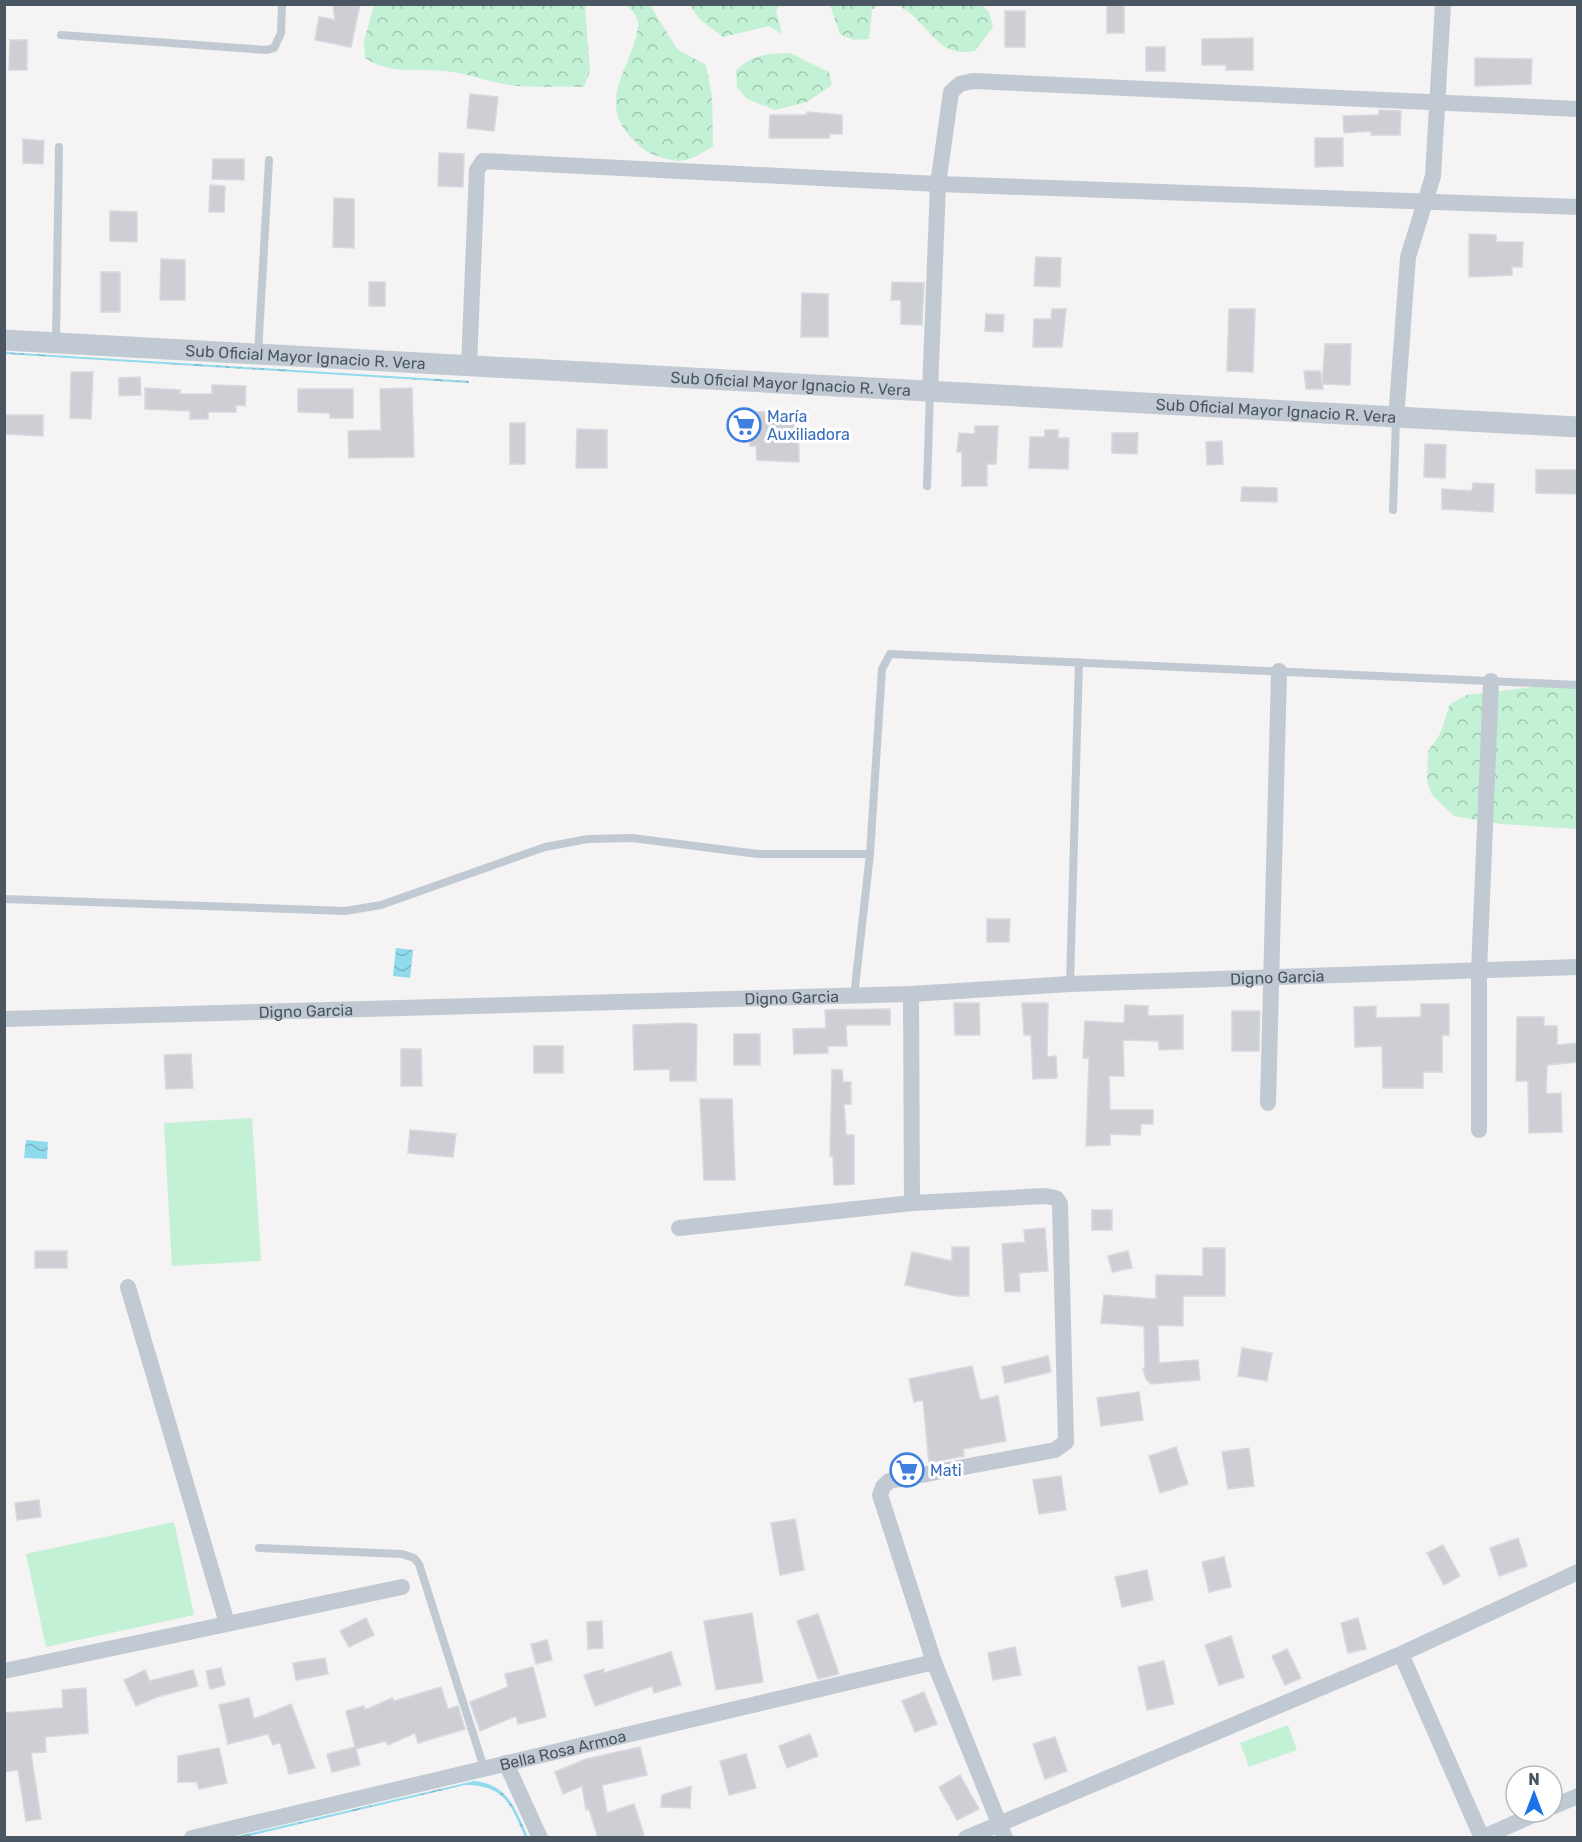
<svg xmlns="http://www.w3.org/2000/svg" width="1582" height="1842" viewBox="0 0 1582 1842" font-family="Rubik,sans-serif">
<defs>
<pattern id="forest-crowns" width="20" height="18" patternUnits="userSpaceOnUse" patternTransform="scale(1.5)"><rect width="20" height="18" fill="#c3f1d5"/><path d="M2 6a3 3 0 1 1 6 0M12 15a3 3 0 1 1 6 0" fill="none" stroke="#a0c6b0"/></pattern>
<pattern id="water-waves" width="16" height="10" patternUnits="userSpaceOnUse" patternTransform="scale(1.5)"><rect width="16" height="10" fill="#90daee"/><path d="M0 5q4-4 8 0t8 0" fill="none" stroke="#78b4c4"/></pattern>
</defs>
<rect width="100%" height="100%" fill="#f5f3f3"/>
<path fill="#c3f1d5" d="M252,1118L261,1261L172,1266L164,1123Z
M174,1522L194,1615L46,1647L26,1554Z
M1288,1725L1297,1750L1249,1767L1240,1743Z"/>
<path fill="url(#forest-crowns)" d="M374,5H585L590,71L584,87C559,86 533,88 509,85C488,82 467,73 445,71C415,68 391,75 365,58L364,41Z
M625,5H650L677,49L706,65L712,96L713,146C688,162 683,165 654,155C643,151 637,143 629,135C597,100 633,64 638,27C639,17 632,9 625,5Z
M690,5H780L776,10L782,34L769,26L723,37L699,19Z
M830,5H878L872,10L869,39L854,40L840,34Z
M897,5H982L989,12L993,27L975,51C935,59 929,20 897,5Z
M790,53L829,72L832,85L807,102L775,110L747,99L737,87L736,71C752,54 767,54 790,53Z
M1547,685H1577V829L1502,824L1454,816L1432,795L1427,781L1428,751L1440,734L1450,704L1467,695Z"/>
<path fill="url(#water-waves)" d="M4,352L469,381V383L5,354Z
M396,948L413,950L410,978L393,976Z
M26,1140L48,1142L47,1159L24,1158Z
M474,1781C508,1784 516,1810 528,1837H525C511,1805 505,1785 465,1785L245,1837L230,1838Z"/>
<path fill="#cdcfd5" stroke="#d7d9de" stroke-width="1.5" d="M333,4H360L351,47L315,40L319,17L335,20Z
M1107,4H1124V33H1107Z
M1005,11H1025V47H1005Z
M1253,38V70H1226V65H1202V39Z
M10,40H27V70H9Z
M1146,47H1165V71H1146Z
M1475,58L1532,59L1531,84L1475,86Z
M470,94L498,97L494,131L467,128Z
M1379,110L1401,111L1400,135H1371V131L1344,133L1343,116L1379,115Z
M807,112L842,115V134H830L829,138H769L770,115H807Z
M1315,138H1343V166L1315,167Z
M23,139L44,141L43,164L23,163Z
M439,153L464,154L463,187L438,186Z
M213,159H244V180L212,179Z
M210,185L225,186L224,212H209Z
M334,198L354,199V248L333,247Z
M110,211L137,212V242L110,241Z
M1469,234L1496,235V242H1523L1522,267H1512V275L1469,277Z
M1036,257L1061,258L1060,287L1034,286Z
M161,259L185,260V300H160Z
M101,272H120V312H101Z
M369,282H385V306H369Z
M892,282L924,283L922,325L901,324V300H891Z
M802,293L828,294V337H801Z
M1052,309H1066L1062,347H1033L1034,319H1051Z
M1229,309H1255L1253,372L1227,371Z
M986,314L1004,315L1003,332L985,331Z
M1325,344H1351L1350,385L1322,384Z
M1304,371H1320L1323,389H1306Z
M71,372H93L91,419L70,418Z
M140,377L141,395L119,396V378Z
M212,385L246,386L245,406L236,405V412H208V419H190V411L145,409V388L180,390V394H212Z
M412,388L414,457L349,458L348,431L381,430L380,389Z
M298,389H353V418H330V413L298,412Z
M798,411L799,462L757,460L756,446H750V412Z
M4,415H43V436L4,434Z
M510,423H525V464H510Z
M975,426H998L996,464H987V486H962V452H957L959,433L975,434Z
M577,429L607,430V468H576Z
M1045,430H1058V438H1069L1068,469L1029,468L1030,437H1045Z
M1112,433H1138L1137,454L1112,453Z
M1222,441L1223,464L1207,465L1206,442Z
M1425,444L1446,445L1445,478L1424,477Z
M1536,470H1578V494L1536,493Z
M1473,483L1494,484L1493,512L1442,509V489L1472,491Z
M1242,487L1277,488V502L1241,501Z
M987,919H1010L1009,942H987Z
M954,1003H979L980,1035H955Z
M1022,1003H1048L1047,1057L1056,1056L1057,1078L1033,1079L1031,1035H1024Z
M1421,1004H1449V1035H1442V1072H1423V1088H1383L1382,1046L1355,1047L1354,1007L1376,1006V1018L1421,1017Z
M1125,1005L1148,1006V1016L1183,1015V1049L1159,1050V1041L1123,1040L1124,1076H1109L1110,1110H1153V1124H1141L1140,1135L1110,1134V1145L1086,1146L1089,1058H1083L1085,1021L1124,1023Z
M890,1009V1025H846L847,1046H828V1053L794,1054L793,1029L826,1028L825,1010Z
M1232,1011H1260L1259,1051H1232Z
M1517,1017H1544V1026H1557V1045L1578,1043V1062L1547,1065L1546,1094L1561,1093L1562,1132L1529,1133L1528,1081H1516Z
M691,1023L697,1025L696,1081H670V1069L634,1070L633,1025Z
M734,1034H760V1065H734Z
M534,1046H563V1073H534Z
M401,1049H421L422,1086H401Z
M191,1054L193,1088L166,1089L164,1055Z
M832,1070H842L843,1082H851V1104H844L846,1135H854V1184L834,1185L833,1156H830Z
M700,1099H732L735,1180H704Z
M410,1130L456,1134L453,1157L408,1153Z
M1092,1210H1112V1230H1092Z
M1045,1228L1048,1271L1019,1273L1020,1291L1005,1292L1002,1244L1025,1242L1024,1230Z
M952,1247H969V1296H956L905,1285L912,1252L952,1261Z
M1203,1248H1225V1296H1183V1326L1158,1325L1159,1363L1198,1360L1200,1380L1151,1384L1146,1379L1143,1369L1145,1367L1144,1326L1101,1323L1104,1295L1156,1299V1275L1203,1276Z
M35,1251H67V1268H35Z
M1128,1251L1132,1268L1112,1272L1108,1256Z
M1242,1348L1272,1353L1267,1381L1238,1376Z
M1048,1356L1051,1372L1005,1383L1002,1367Z
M972,1366L980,1400L998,1396L1006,1441L963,1449L964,1456L929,1463L923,1400L914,1402L909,1379Z
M1139,1392L1143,1420L1101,1426L1097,1398Z
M1176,1447L1188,1484L1160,1493L1149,1456Z
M1249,1448L1254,1486L1228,1489L1222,1452Z
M1061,1476L1066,1510L1039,1514L1033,1480Z
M39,1500L41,1517L17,1520L15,1503Z
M795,1519L804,1570L780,1575L771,1523Z
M1518,1538L1527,1566L1499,1576L1490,1548Z
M1443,1545L1460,1576L1444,1585L1427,1553Z
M1224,1557L1231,1587L1209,1592L1202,1562Z
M1147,1570L1153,1600L1122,1607L1115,1577Z
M752,1613L763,1682L716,1690L704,1621Z
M818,1614L839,1674L818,1679L797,1621Z
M366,1618L374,1635L349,1647L340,1631Z
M1358,1618L1366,1649L1348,1653L1341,1623Z
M602,1621L603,1648L588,1649L587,1622Z
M1231,1636L1244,1677L1219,1685L1205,1645Z
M547,1640L552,1660L536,1664L531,1644Z
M1015,1647L1021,1675L993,1680L988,1653Z
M1287,1649L1301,1678L1285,1685L1272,1656Z
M671,1652L681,1685L654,1693L652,1686L595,1706L584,1675L604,1669V1673Z
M325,1658L328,1674L296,1680L293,1663Z
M1164,1661L1174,1704L1147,1710L1138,1667Z
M533,1667L546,1717L518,1724L516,1716L480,1731L470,1702L508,1687L505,1674Z
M221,1668L225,1685L210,1689L206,1671Z
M145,1670L150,1681L193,1670L198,1686L157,1697L136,1706L124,1680Z
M441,1687L448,1709L458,1706L465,1729L418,1743L415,1733L388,1745L386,1741L356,1749L360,1765L332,1772L327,1754L355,1747L346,1711L364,1706L365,1710L392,1698L394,1701Z
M86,1688L88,1733L45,1737L46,1752L31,1753L41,1819L26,1821L18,1770L4,1772V1713L63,1708L62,1690Z
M924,1692L937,1724L915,1732L902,1701Z
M249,1698L254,1719L291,1704L315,1768L289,1774L280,1742L273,1745L268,1734L228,1744L219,1705Z
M810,1734L818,1756L787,1768L779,1746Z
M1055,1737L1067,1771L1045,1779L1033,1744Z
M640,1747L647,1775L602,1785L607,1813L634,1804L645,1838H598L589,1809L586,1810L582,1786L563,1794L555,1772L586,1759Z
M219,1748L227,1783L199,1789L197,1782H178V1756Z
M746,1754L756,1788L729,1795L720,1761Z
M960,1775L979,1809L957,1820L939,1787Z
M691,1786L690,1808L661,1807L662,1795Z"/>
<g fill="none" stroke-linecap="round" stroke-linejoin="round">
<path stroke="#c1cad2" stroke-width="8" d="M61,35L266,50L274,48L281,33L282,4
M56,342L59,147
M258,354L269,160
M927,486L930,392
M1393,510L1396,419
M4,899L345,911L381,905L545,847L588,839L632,838L758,854H870
M1070,984L1079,662
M854,996L870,854L882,669L890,654L1578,685
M259,1548L402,1554L414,1558L419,1564L484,1768"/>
<g stroke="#c1cad2" stroke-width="16">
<path d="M469,366L477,170L483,161L938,184L1578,207"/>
<path d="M930,392L938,184L951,92L960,84L973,81L1578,109"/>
<path d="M1396,419L1408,257L1433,176L1443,4"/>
<path d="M911,994L912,1203"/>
<path id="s1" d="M4,1019L911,994L1070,984L1578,967"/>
<path d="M1268,1103L1279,671"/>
<path d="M1479,1130V971L1491,681"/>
<path d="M679,1228L912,1203L1045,1196L1056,1198L1060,1204L1066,1442L1055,1450L889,1481L883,1487L880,1495L934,1662L1005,1838"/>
<path d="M128,1287L227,1623"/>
<path d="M1401,1654L1482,1838"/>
<path d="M4,1671L402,1587"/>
<path d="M506,1763L540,1838"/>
<path d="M1552,1807L1578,1796"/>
<path id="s2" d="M192,1838L934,1662"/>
<path d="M966,1838L1401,1654L1578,1572"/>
<path d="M1481,1838L1540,1812"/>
</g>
<path stroke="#c1cad2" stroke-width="21" id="s3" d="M4,340L1578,427"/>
</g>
<defs>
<g id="supermarket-ring" transform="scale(1.725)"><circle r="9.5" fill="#fff" stroke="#3f7fe0" stroke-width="1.5"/><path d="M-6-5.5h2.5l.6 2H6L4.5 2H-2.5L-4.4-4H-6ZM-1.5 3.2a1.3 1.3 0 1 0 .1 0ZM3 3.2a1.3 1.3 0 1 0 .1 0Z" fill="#3f7fe0"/></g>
</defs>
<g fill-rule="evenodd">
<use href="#supermarket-ring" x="744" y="425"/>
<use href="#supermarket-ring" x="907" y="1470"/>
</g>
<g text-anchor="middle" stroke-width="6" stroke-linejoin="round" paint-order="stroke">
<g font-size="16" fill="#4a5661" stroke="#fff">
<text dy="6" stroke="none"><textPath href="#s3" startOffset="302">Sub Oficial Mayor Ignacio R. Vera</textPath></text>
<text dy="6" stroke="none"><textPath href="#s3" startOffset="788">Sub Oficial Mayor Ignacio R. Vera</textPath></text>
<text dy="6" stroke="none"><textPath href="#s3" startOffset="1274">Sub Oficial Mayor Ignacio R. Vera</textPath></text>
<text dy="6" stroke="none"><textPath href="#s1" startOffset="1274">Digno Garcia</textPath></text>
<text dy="6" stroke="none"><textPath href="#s1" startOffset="788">Digno Garcia</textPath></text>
<text dy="6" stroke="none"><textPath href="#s1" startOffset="302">Digno Garcia</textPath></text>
<text dy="6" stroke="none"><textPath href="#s2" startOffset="381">Bella Rosa Armoa</textPath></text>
</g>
<g font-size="16" fill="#366cbe" stroke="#fff" text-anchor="start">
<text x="767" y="422">María<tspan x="767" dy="18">Auxiliadora</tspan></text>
<text x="930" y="1476">Mati</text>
</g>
</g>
<rect width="1582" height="1842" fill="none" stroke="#4a5661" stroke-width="12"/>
<g transform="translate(1534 1794)"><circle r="28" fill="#ffffff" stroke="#b7bbc0" stroke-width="1.5"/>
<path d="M0-4.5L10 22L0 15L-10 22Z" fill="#1a73e8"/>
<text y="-9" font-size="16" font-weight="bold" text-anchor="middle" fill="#4a5661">N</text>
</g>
</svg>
